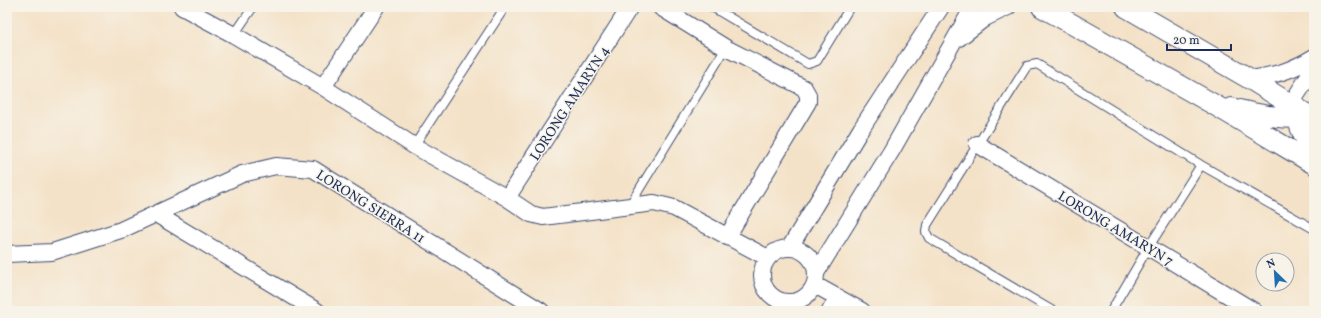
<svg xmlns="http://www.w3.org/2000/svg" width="1321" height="318" viewBox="0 0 1321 318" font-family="Vollkorn,serif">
<rect width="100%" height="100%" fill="#f7f3e8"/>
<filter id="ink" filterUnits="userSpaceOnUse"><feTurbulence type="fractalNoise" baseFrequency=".025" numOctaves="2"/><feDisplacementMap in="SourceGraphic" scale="8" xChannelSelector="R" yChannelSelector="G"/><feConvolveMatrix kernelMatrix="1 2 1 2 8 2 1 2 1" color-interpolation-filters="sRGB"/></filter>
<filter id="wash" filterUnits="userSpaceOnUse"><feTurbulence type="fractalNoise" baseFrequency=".012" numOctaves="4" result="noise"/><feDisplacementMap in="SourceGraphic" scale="16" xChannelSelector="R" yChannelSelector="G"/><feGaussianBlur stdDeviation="0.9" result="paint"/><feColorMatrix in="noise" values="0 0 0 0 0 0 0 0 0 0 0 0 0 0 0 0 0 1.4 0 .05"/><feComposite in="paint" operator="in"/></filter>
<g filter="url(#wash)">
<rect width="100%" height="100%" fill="#f4e2c8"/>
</g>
<g filter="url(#ink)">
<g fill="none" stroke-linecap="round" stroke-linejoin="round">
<g stroke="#3c4a6e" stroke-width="10">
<path id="service" d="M712,7L808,64L817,61L850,7
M234,35L253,7
M414,146L505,7
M629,206L726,48
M1053,311L929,238L926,232L927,225L1027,66L1037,64L1201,165L1314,229
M1111,311L1148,248L1201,165"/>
</g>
<g stroke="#3c4a6e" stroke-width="18">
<path id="minor" d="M182,7L234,35L323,87L414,146L507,198L531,214L543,217L654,203L674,208L768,258
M660,7L726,48L804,88L808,95V102L727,237
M959,38L985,18L1008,7
M1250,79C1276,75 1291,71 1314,57
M323,87L376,7
M1291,104L1314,68
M977,144L1254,311
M507,198L630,7
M156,214L317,311
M790,247L861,129L941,7
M762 275a27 27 0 1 1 54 0a27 27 0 1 1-54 0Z
M7,254L52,252L121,230L242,174L276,166L313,169L541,311
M816,273L892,150L973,7
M815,285L862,311
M830,311L838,297"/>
</g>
<g stroke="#3c4a6e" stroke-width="22">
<path id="tertiary" d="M1042,7L1213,104L1314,164
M1126,7L1250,79L1314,119
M1292,106L1303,134L1314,149
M1231,108C1261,115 1281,120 1312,117"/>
</g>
<use href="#service" stroke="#fff" stroke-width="8"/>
<use href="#minor" stroke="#fff" stroke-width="16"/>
<use href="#tertiary" stroke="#fff" stroke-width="20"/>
</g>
</g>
<g text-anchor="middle" stroke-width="3" stroke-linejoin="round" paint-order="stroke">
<g font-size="14" fill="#1b2f5e" stroke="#f7f3e8">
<text transform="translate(569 103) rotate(-57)" y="5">LORONG AMARYN 4</text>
<text transform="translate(371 206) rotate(32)" y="5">LORONG SIERRA 11</text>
<text transform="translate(1116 228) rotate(31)" y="5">LORONG AMARYN 7</text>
</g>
</g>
<rect width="1321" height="318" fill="none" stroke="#f7f3e8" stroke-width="24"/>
<g transform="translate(1275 272) rotate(335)"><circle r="19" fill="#f7f3e8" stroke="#9fa5b1"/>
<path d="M0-3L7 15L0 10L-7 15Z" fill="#1f6fb2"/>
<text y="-6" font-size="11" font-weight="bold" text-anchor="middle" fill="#1b2f5e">N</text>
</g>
<path d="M1167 44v6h64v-6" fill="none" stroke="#1b2f5e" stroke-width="2"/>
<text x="1173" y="44" font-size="12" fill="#1b2f5e" stroke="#f7f3e8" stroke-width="3" paint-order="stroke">20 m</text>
</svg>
